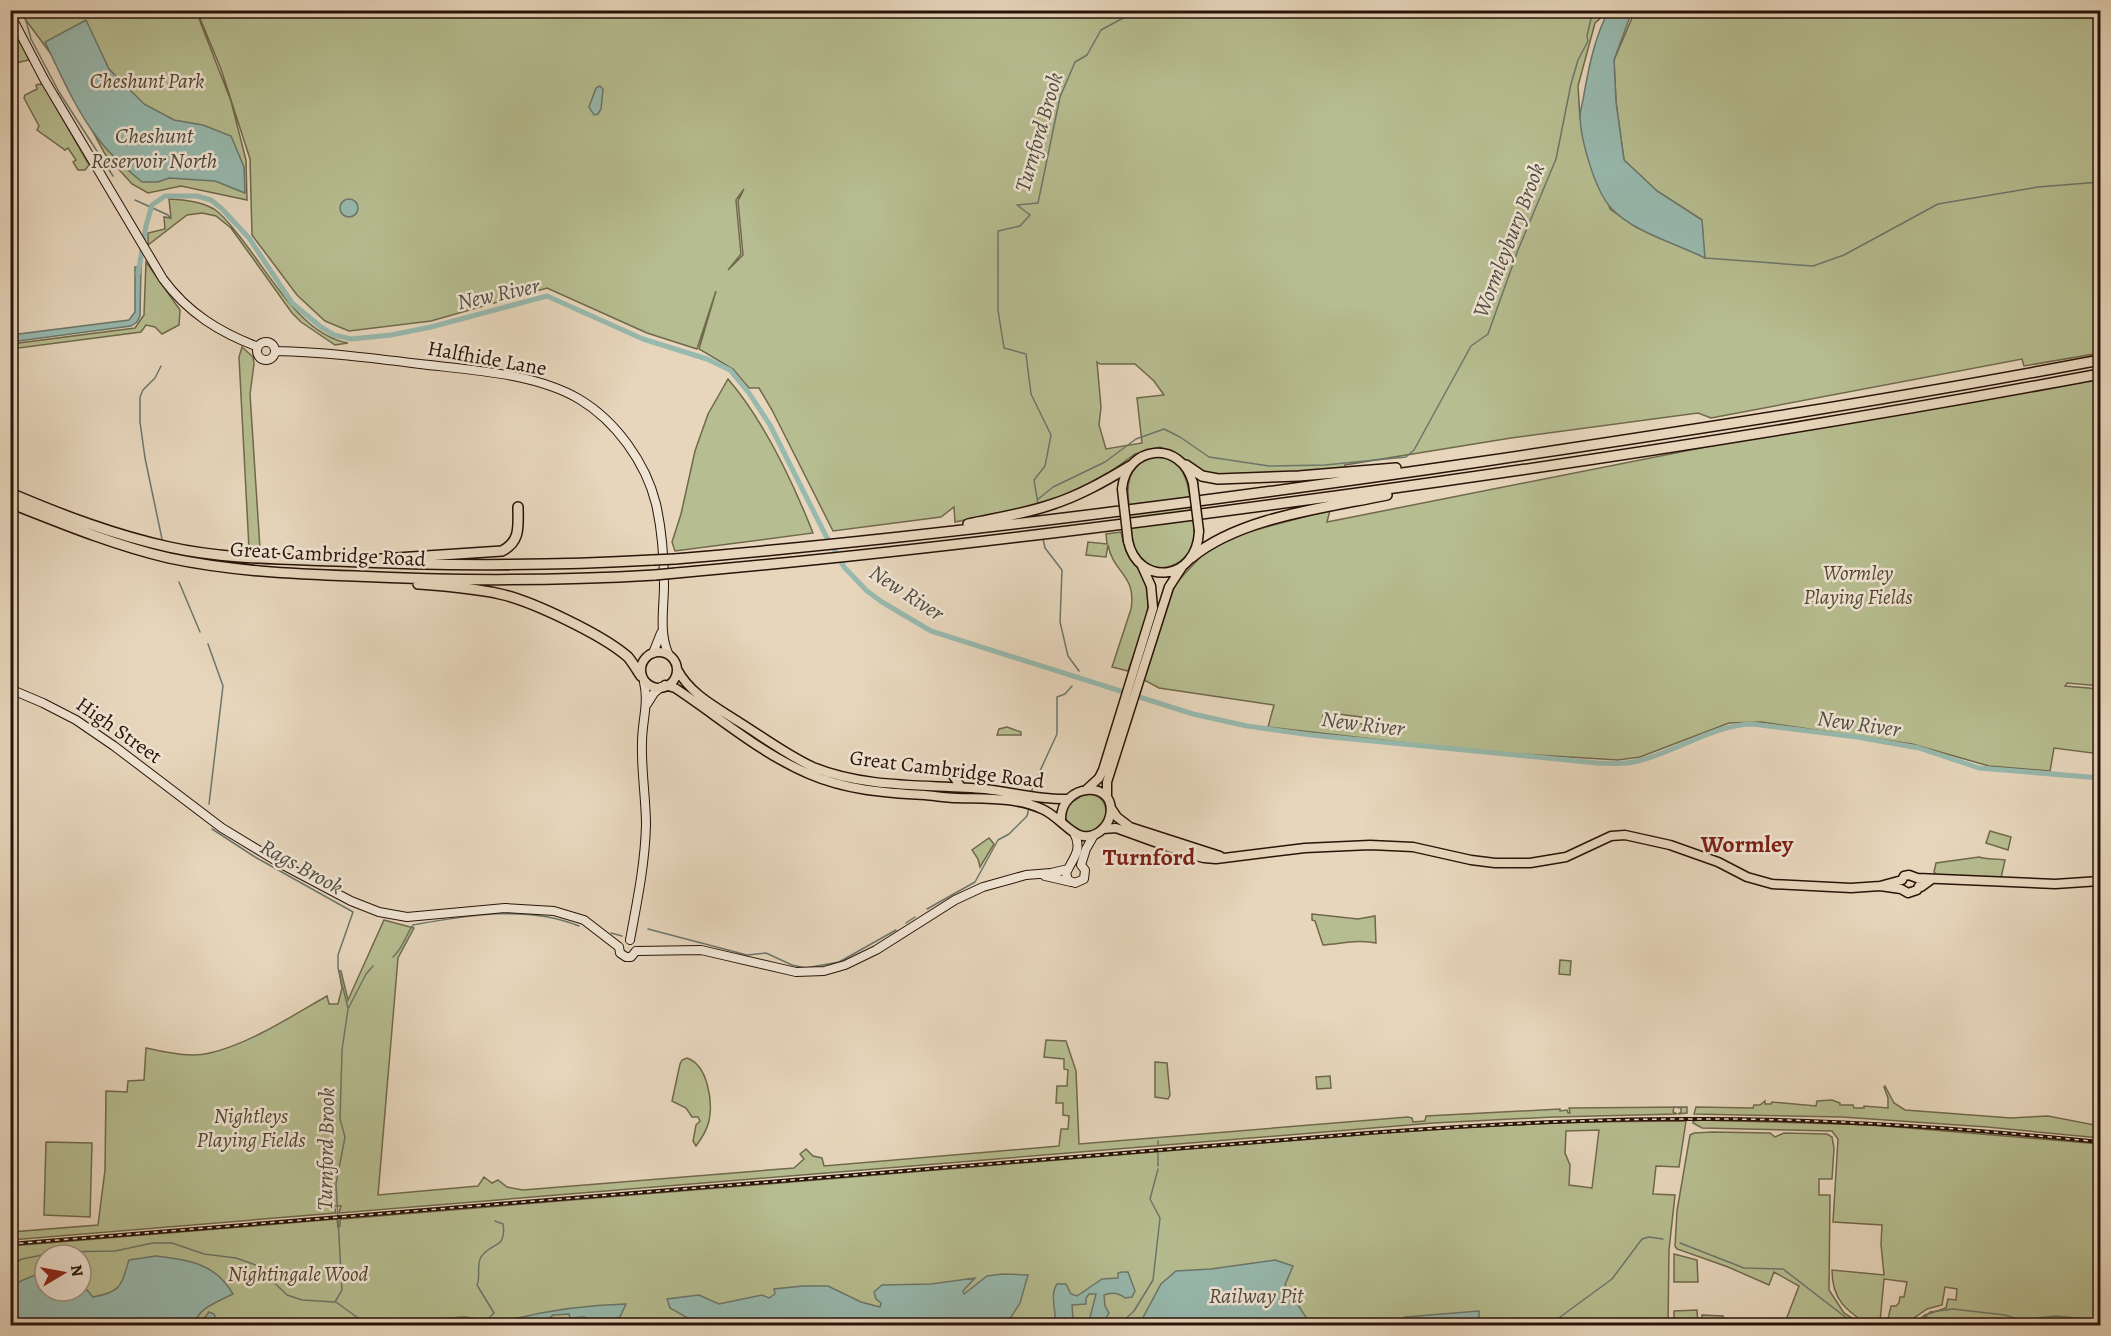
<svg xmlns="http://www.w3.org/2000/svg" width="2111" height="1336" viewBox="0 0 2111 1336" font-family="Alegreya,serif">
<rect width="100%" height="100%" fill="#e7d6bc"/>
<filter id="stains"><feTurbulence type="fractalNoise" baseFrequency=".00333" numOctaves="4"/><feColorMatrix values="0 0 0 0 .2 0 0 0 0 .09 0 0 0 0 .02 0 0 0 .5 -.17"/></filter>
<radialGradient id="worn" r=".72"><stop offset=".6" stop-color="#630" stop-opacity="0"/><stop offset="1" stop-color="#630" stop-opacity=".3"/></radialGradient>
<path fill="#b6bd90" stroke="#70684c" stroke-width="1.5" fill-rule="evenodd" d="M19,11H196L231,101L246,160L247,200L181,186L148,193L132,184L105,154L51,54Z
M197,11H1609L1595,23L1578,86L1580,117L1610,209L1636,227L1704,257L1702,220L1657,191L1624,160L1616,102L1614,60L1635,11H2100V353L2024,366L2022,359L1711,418L1698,413L1511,438L1345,465L1343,471L1222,476L1199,471L1177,454L1160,447L1135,454L1106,475L1056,499L1027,507L955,522L954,507L941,517L833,531L772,410L759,388H749L733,369L699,349L716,291L697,349L647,333L547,288L431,321L349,331L325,321L297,295L252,235L250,159L221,69ZM744,189L738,201L743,255L728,270L741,254L736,200ZM1097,362L1100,364H1135L1154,381L1164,395L1137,398L1142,443L1106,449L1099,425L1101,407Z
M10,24H11L29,60L11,64Z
M40,84L43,85L89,165L85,170H78L73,162L76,160L68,148L65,150L37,130L39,126L24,98L25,95L37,89L36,85Z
M169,199C184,200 200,201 214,209C223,215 229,223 236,232C266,267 299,335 348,343L335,345L301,322L292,313L231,228L216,216L202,213L187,215L148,245V233L165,229L164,217L171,218Z
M146,262L180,310L179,325L162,334L155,327L146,325L141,332L11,349V344L135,328L144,315Z
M242,347L253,357L254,364L250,394L260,549H249L239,357Z
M2100,378V686L2067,683L2065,686L2100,689V754L2054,748L2050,771L1989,766L1912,744L1761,722L1729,723L1640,757L1618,760L1486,752L1268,727L1274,705L1159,688L1144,680L1173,590L1178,581L1206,551L1244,533L1330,510L1327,522L1736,441ZM1323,712L1368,718V719L1363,724L1323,721Z
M728,379C765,422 792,480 813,533L675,551L672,542L681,514L695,451L708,414Z
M1150,458C1179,453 1186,473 1190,497L1129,505C1126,484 1128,466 1150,458Z
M1190,506L1191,512L1129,520L1128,513Z
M1193,519C1194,525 1196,531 1195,537C1191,565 1154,581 1137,553C1132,545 1132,536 1131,526Z
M1121,532C1123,540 1124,548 1128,555C1131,561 1138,567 1141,574C1159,605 1138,640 1128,671L1112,667L1131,609C1137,575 1113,573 1108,545L1106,557L1086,555L1088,542L1107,544L1106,534Z
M1007,727L1021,732V735H997L999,729Z
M1090,794C1103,796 1106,804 1107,816C1094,836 1079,839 1065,818L1068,805L1083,795Z
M1990,831L2011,837L2008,850L1986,843Z
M989,838L994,844L980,867L978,859L972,850Z
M1979,857C1988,860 1995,858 2005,860L2001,878L1937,875L1934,872L1936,863Z
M1312,914L1358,919L1375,916L1376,943C1359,939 1341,944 1323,945L1315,921L1312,920Z
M384,920L414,928L398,958L378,1195L478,1186L484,1177L492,1183L498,1180L507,1187L523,1190L794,1168L804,1159L800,1154L806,1149L813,1156L822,1158L824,1166L1059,1146L1061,1129H1068L1069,1116L1063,1115V1103H1056L1057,1086H1067L1068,1070L1064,1069V1059L1044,1057L1046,1040L1066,1041L1076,1071L1079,1144L1408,1117L1412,1118L1413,1122L1425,1121L1426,1116L1560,1109V1111L1567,1110L1568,1113H1570L1569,1108L1687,1107V1113L1678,1114L1681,1112V1108L1674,1107L1673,1112L1677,1114L1553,1117L1433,1123L339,1213L341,1206H334L336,1213L11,1240V1232L98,1225L105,1170L106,1091L127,1092L128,1081L144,1080L146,1048C165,1052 190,1058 210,1053C249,1044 292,1016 327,996L329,1004H338L342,988L339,971H341L348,1000Z
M1560,960L1571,961L1570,975L1559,974Z
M687,1058C708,1065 713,1102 709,1121C707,1130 702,1138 696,1146L693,1141L696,1125L700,1121L698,1117H692L686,1108L672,1101L680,1064L682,1060Z
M1155,1062L1167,1063L1170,1095L1168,1099L1155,1097Z
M1330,1076L1331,1088L1317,1089L1316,1077Z
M1885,1086L1894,1103L1905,1110L2011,1118L2048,1116L2100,1126V1138L1987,1127L1842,1117L1694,1114L1696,1107L1753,1108L1754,1105H1760L1765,1101V1104H1771L1772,1102L1816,1106L1817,1101L1832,1100L1840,1103V1105H1853L1854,1108H1864V1106L1888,1108V1098L1884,1087Z
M1701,1120L1873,1125L2100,1144V1325L2072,1324L2043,1326L1913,1325L1925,1315L1946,1308L1948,1299L1956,1300L1957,1289L1945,1287L1942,1305L1927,1309L1911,1320L1888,1319L1891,1306H1896L1899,1303L1900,1297H1904L1907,1282L1884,1279L1880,1322H1869L1868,1325C1846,1310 1832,1300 1832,1270L1884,1275L1881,1244L1882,1225L1833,1222L1838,1139L1832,1131L1702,1128L1693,1123V1121Z
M1686,1121L1679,1167L1656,1166L1653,1194L1675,1195L1669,1250L1668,1325L11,1326V1246L337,1219L338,1227L340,1226V1219H342L1434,1129L1577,1122ZM1599,1130L1592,1188L1569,1185L1570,1165L1565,1153L1566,1131ZM45,1255H81V1291H45Z
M1713,1132L1770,1133L1775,1137L1784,1133L1827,1134L1832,1137L1834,1148L1832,1179H1819V1195H1830L1829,1290L1844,1313L1863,1325H1784L1799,1286L1774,1272L1769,1285L1728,1267L1677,1249L1675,1246L1677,1211L1690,1135L1694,1133Z
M46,1142L92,1143L90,1217L44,1215Z
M1674,1254L1697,1260L1698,1282H1674Z
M1697,1310L1698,1325H1674V1311Z
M1702,1315L1723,1316V1325H1702Z"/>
<path fill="#97b9ae" stroke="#6b766b" stroke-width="1.5" d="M1609,10L1632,11L1614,60L1616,102L1624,160L1657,191L1702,220L1705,258C1675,243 1633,232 1611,208C1595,190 1581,142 1580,117C1580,110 1583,102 1584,94C1589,66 1595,36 1609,10Z
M86,20L109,69L144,104L174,120L203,125L231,136L244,167L245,193L215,181L169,178L158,182H142C125,168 109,154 96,136C75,108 60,73 45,42Z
M600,86L603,89L601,109L598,114L594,115L589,107L596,88Z
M340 208a9 9 0 1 1 18 0a9 9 0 1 1-18 0Z
M135,267H141L140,316L137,322L131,326L11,342V335L129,320L135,312Z
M156,1256C189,1260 215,1263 233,1294C217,1302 198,1308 194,1325H11V1293L14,1295L16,1292V1283L45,1271V1291H81V1289L87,1290L93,1297C122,1292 121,1285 129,1260Z
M1275,1260L1293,1266L1285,1285L1311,1325L1154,1326L1140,1323L1161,1284L1176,1271L1211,1269Z
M1122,1272H1128L1135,1291L1132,1297L1125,1298C1119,1293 1112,1292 1104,1295L1105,1306L1109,1313L1102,1325H1088L1096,1294H1089L1086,1298V1304L1072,1305L1073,1320L1069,1325H1055C1057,1312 1049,1295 1057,1284H1066L1071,1294L1077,1296L1102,1279L1118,1278V1273Z
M1003,1274L1028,1275L1020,1303L1006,1325H694L693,1321L670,1308L667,1299L699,1295L719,1304L762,1295L769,1298L775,1294L774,1289L803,1286H828L861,1302L880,1307L881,1303L876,1299L874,1292L882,1285L931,1284L975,1278L963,1291L964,1294L987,1276Z
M626,1304L620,1317L603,1323L584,1317L570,1318L569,1314L553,1315C545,1325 523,1326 511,1325L513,1319C550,1310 588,1305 626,1304Z
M1479,1311V1322L1474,1325H1403L1405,1317Z
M209,1312L214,1314L218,1325H199Z
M464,1317L487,1320V1325H442L437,1319Z"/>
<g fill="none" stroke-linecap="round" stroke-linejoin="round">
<path stroke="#6b766b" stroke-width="1.5" d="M23,10L31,39L59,92L113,176
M135,200L168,215L170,218
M1705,258L1813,266L1844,255L1938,204L2038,187L2100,182
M161,366L155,378L143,390L140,397V422L145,458L162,539
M1037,500L1053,487L1105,462L1136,439L1164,429L1180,437L1209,457L1269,466L1325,465L1406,457L1414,450L1471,346L1488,334L1518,250L1556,159L1571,84L1578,60L1588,41L1587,36L1593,10
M1038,504L1034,480L1045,466L1051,435L1031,394L1026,354L1004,348L998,310V231L1020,226L1030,215L1017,205L1038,203L1060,97L1075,62L1087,55L1101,30L1125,17L1160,15L1164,10
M1043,539L1045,548L1062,570L1060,622L1068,656L1079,671
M179,582L200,632
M208,644L223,686L209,804
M1031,794L1033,786L1057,734V697L1065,694L1072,686
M212,829L255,857L353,912L338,955V968L348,1008
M927,909L975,882L998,840L1009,834L1027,816L1029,808
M906,923L915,917
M648,929L747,955L766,953L792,965L806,968L839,962L896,930
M611,933L622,936
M393,957C404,947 405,936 413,925C467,915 528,905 579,926
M1158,1145V1141
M1158,1166V1153
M1680,1243L1744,1268L1783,1269L1857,1326
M10,1266L22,1259L58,1252L115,1251L153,1243H172L204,1254L236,1258L256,1265L287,1295L302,1300L334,1302
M335,1302L342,1290L336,1184L345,1137L340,1119L342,1050L348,1009L366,974L373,966
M336,1302L358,1318L393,1326
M487,1320L494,1313L477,1285C481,1276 476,1266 481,1257C491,1242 507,1249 503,1224L495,1221
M1118,1326L1134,1311L1153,1280L1160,1218L1150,1199L1158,1169
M1552,1326L1556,1320L1612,1279L1642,1239L1649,1237L1663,1239
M1917,1326L1930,1312L1953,1309L2005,1315L2028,1322L2038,1318L2056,1316L2097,1320L2100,1318"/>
<path stroke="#97b9ae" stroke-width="5" d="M138,274L146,226L152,205L165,196H197L211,200L222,209L249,238L292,303L321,327L334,335L351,339L391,335L431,327L547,296L643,339L707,359L730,370L749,393L770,425L826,536L844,567L867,591L882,602L931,631L1193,714L1247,726L1311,735L1597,763C1610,763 1625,765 1638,761C1676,752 1713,725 1752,724L1857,737L1919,748L1979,768L2100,778"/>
<g stroke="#291207" stroke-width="10">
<path id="secondary" d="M10,14L44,79L163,279C188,313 219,332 258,347
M257 351a9 9 0 1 1 18 0a9 9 0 1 1-18 0Z
M275,351C324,352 372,358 420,364C470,370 535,373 579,399C616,421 646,463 656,504C662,530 664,558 664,585C664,607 659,632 668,653
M653,653L661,633
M10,689L43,703L76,720L114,746L222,828L283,865L351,901L379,912L407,917L505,908L554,911L584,920L619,947
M647,704L654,693L661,687
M1074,833C1083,850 1073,858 1066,873L1068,880L1075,883L1084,879L1085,870L1081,865L1086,849L1094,835
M1045,876L1071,882
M630,940C637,902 645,864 646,825C646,798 641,770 642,742C642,722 649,703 644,682
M619,947L620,953L626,957H631L636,951
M636,951L701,950L796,972L824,971L845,965L876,950L955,900L983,887L1026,875L1051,873L1068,869"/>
</g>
<g stroke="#291207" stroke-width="11">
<path id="primary" d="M1122,489C1126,445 1181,439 1193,483
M1128,541C1138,587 1197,582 1199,531
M641 670a18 18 0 1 1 36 0a18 18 0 1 1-36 0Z
M677,669C690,694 716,707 739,722C763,737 787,755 813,767C867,789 928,784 985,789C1012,792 1039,800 1067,799
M665,685L675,688C719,717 760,753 809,774C846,790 885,793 925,795C936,796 946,798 957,798C984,799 1016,797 1042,809C1057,815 1071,835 1083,836C1096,838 1107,828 1110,816C1118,779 1060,782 1061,820
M952,774L961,787
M1087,789L1099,778L1103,770L1153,608L1151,586L1142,566
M1107,797V782L1169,587L1182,567
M1111,808L1117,817L1130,827L1220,856
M1103,829L1116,828L1188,854L1204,858L1216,859L1305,848L1370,845L1413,847L1471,860L1495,863H1530L1566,857L1611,836L1625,835L1670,845L1718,862L1747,877L1772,884L1851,888L1880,886L1902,880L1904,876L1909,875L1917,878L2055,884L2100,881
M1880,886L1901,889L1908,893L1917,890L1919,886L1921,887L1932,879"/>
</g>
<g stroke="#291207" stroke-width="12">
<path id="trunk" d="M1186,465L1202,476L1218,479L1299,476L1396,468
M10,493C62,515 114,535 169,547C223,559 280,559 336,561C441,566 547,566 653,560
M10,503C63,524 114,545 169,558C230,571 293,574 354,576C454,581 555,581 655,575
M968,524C996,518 1024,514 1050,505C1079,496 1105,481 1130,466
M1191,558C1240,517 1325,508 1387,495
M381,559L502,551C521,541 518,526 518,507
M675,559C944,536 1212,501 1479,462C1687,431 1894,399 2100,360
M676,573C904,553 1131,524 1358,493C1606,459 1854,420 2100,374
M418,584C445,586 473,588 500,594C532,601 603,635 628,657C633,663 637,670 641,676"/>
</g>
<use href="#secondary" stroke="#efe4d3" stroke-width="8"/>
<use href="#primary" stroke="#e7d6bc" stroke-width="8"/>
<use href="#trunk" stroke="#e7d6bc" stroke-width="9"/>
<g stroke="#291207" stroke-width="4">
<path id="rail" d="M10,1244L1343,1135C1458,1126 1573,1119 1688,1119C1826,1118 1963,1128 2100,1142"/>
</g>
<use href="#rail" stroke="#efe4d3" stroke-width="1.5" stroke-dasharray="4.5" stroke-linecap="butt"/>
<g stroke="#291207" stroke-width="11" stroke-linecap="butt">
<path id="primary-bridge" d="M1193,483L1199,531
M1122,489L1128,541"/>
</g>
<g stroke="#291207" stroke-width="12" stroke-linecap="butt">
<path id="trunk-bridge" d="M653,560L675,559
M655,575L676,573"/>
</g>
<use href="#primary-bridge" stroke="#e7d6bc" stroke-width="8"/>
<use href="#trunk-bridge" stroke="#e7d6bc" stroke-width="9"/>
</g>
<g text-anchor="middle" stroke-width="5" stroke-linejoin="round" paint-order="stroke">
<g font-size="21" font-style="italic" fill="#534530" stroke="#efe4d3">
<text x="147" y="88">Cheshunt Park</text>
<text x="1858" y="580">Wormley<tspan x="1858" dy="24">Playing Fields</tspan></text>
<text x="251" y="1123">Nightleys<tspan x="251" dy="24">Playing Fields</tspan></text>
<text x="298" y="1281">Nightingale Wood</text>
</g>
<g font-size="21" fill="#291207" stroke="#efe4d3">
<text transform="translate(487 358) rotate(10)" y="7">Halfhide Lane</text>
<text transform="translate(328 554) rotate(3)" y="7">Great Cambridge Road</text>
<text transform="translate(119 730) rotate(35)" y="7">High Street</text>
<text transform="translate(947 769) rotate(7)" y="7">Great Cambridge Road</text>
</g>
<g font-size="22" font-style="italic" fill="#504c41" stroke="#efe4d3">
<text transform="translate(1038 132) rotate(-74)" y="8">Turnford Brook</text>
<text x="154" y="143">Cheshunt<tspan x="154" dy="25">Reservoir North</tspan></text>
<text transform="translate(1508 240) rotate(-69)" y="8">Wormleybury Brook</text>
<text transform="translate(498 293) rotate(-12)" y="8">New River</text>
<text transform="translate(907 592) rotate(33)" y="8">New River</text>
<text transform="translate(1363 723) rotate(7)" y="8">New River</text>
<text transform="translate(1859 723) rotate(8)" y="8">New River</text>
<text transform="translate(302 866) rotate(29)" y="8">Rags Brook</text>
<text transform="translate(325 1149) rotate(-89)" y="8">Turnford Brook</text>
<text x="1256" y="1303">Railway Pit</text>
</g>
<g font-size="24" font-weight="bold" fill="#7a1f14" stroke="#efe4d3">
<text x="1747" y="852">Wormley</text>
<text x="1149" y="865">Turnford</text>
</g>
</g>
<rect width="2111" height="1336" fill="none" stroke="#e7d6bc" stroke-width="36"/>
<rect x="12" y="12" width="2087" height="1312" fill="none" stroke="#291207" stroke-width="3"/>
<rect x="18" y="18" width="2075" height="1300" fill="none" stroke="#291207" stroke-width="1.5"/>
<g transform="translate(63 1273) rotate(80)"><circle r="28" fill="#efe4d3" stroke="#a09081" stroke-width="1.5"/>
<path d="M0-4.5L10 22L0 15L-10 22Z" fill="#8f2418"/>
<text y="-9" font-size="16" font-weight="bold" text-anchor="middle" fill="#291207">N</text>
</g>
<rect width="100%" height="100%" filter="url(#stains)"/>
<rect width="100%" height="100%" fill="url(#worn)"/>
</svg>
